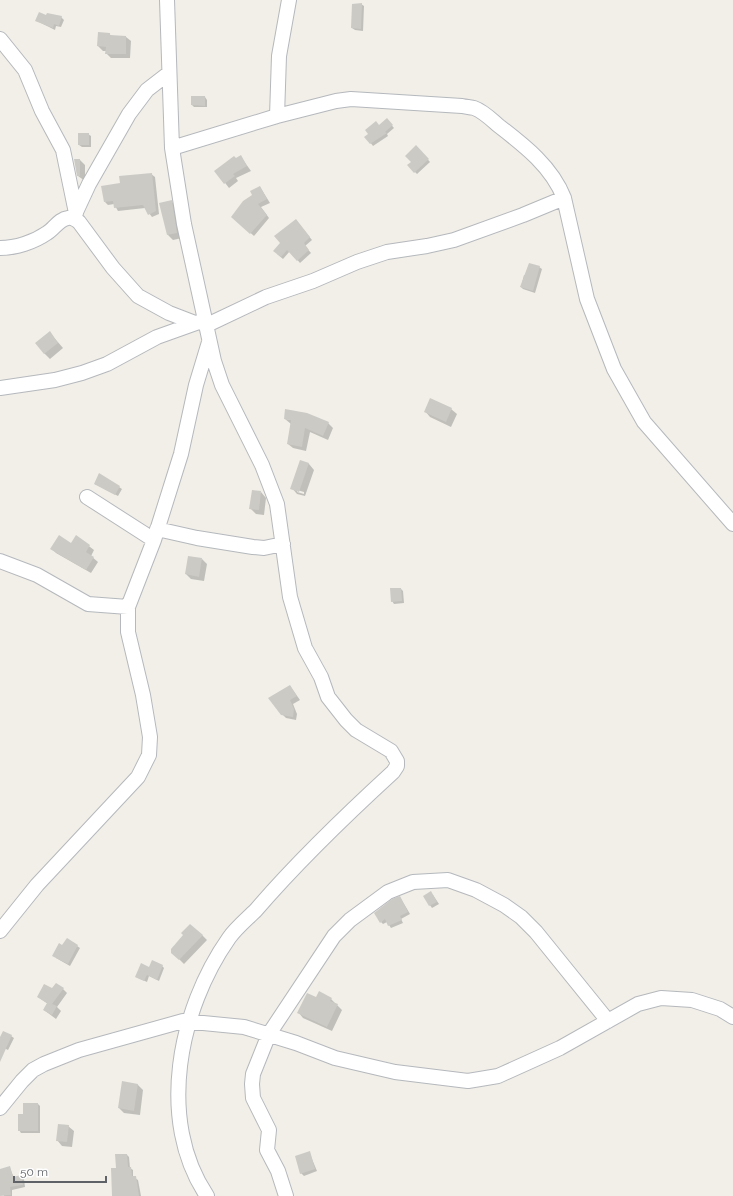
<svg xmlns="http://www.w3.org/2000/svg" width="733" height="1196" viewBox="0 0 733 1196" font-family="Raleway,sans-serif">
<rect width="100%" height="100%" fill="#f1efe8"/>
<path fill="#0003" fill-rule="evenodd" d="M361,4L364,6L363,31L355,30L352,28Z
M47,16L61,17L64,20L61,27L56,26L55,30L37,21Z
M109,34L112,36L126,37L131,41L130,58H111L106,53V51H103L98,46Z
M205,97L207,100V107H194L192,105Z
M387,120L394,128L387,134L388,136L373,146L366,137Z
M88,134L91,136V147H82L79,145Z
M416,146L430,162L417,174L409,166L412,162Z
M241,157L251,171L236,178L238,181L229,188L216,171Z
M80,160L85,165V181L78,176Z
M151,174L155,177L159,214L152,217L145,208L118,211L114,204L108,205L105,202L121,184Z
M260,187L270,203L261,207L269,218L254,236L236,220Z
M171,201L177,207L182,238L173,240L168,235Z
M298,223L312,240L305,246L311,253L300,263L290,251L283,259L277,254Z
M539,267L542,269L535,293L523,289L521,287L524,275L526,276Z
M50,333L63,348L50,359L44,353Z
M451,409L457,414L451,427L430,417L425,411Z
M285,419L328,423L333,428L328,440L310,432L306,451L293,448L288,444L291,424Z
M301,462L309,464L314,470L305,496L297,494L292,488ZM297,490L304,492V494L297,492Z
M99,474L122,489L118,496L95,484Z
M261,492L266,498L264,515L256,514L251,509Z
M77,537L94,550L91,556L98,562L91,573L56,553L52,549L71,545Z
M202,559L207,564L204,581L191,579L186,574Z
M401,589L403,591L404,603L394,604L392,601Z
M290,686L300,700L293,704L297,714L296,720L286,718L282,714Z
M433,895L439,904L432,908L424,897Z
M400,897L410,914L401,919L403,923L391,928L387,922L383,924L381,922Z
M202,935L207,940L184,964L172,952Z
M77,946L80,948L70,966L56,958L63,947Z
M162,966L164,968L159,981L149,976L147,982L136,977L149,968Z
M63,989L67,993L57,1007L61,1011L56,1019L44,1010L48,1004L38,997L52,990Z
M316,999H331L342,1010L332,1031L303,1018L299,1013Z
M11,1036L14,1038L8,1050L0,1046V1039Z
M123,1083L138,1085L143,1090L140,1115L124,1113L119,1108Z
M38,1104L40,1106V1133H21L19,1130Z
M68,1126L74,1131L72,1147L62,1146L57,1140Z
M309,1152L317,1171L304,1176L301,1173Z
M127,1155L129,1157L130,1168L133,1170V1177L138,1180L141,1196H117V1169Z
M10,1168L14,1178L21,1177L24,1179L25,1187L12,1190V1196H4L0,1181V1170Z"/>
<path fill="#cccac5" d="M362,3L361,29L351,28L352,4Z
M39,12L46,15L47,13L62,16L59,26L54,24L53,28L35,21Z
M98,32L110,33V35L126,36V54H105L106,47L97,46Z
M191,96H205V106L191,105Z
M387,118L393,125L385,132L387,133L370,144L364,137L368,134L365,130L376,121L379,125Z
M78,133H89V145H78Z
M416,145L429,159L414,173L407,165L411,162L405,156Z
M241,155L247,166L233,174L235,176L224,184L214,171L234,156L236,158Z
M74,159H80V176H77Z
M152,173L156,211L148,215L143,205L114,208L113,201L104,202L101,186L120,183L119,176Z
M260,186L267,199L258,204L267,215L250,234L231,217L243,201L252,195L250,191Z
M172,200L177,233L167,235L159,203Z
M296,219L310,237L304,243L309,250L297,261L287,250L281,257L273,251L280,243L274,236Z
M529,263L540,266L533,291L520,287Z
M50,331L58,343L44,354L35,343Z
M430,398L452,408L446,422L424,412Z
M285,409L307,413L329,422L323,436L305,428L302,447L287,444L291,420L284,419Z
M300,460L309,463L299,492L290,489Z
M99,473L120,486L115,495L94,484Z
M252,490L261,491L259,510L249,509Z
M59,535L71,543L76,535L90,545L86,552L94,557L86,570L50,549Z
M188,556L202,558L199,577L185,574Z
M390,588H401L402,601L391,602Z
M290,685L297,696L290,700L294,709L293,717L281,715L268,698Z
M431,891L437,902L429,906L423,896Z
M400,896L408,912L400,916L402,920L388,926L385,919L380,923L374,913L392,899Z
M190,924L203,935L179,960L171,953V949L183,935L181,933Z
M67,938L78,945L68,964L52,956L59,943L62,945Z
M152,960L163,965L157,980L147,975L144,981L135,977L141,963L149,967Z
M56,983L64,988L52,1004L57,1006L52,1015L43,1010L47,1003L37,997L44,984L52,988Z
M319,991L332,998L330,1001L338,1004L327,1027L297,1013L307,993L316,997Z
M3,1031L12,1035L0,1062V1037Z
M122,1081L138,1084L134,1111L118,1108Z
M23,1103H38V1131H18V1114H23Z
M58,1124L69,1125L67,1142L56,1141Z
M310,1151L315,1169L300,1174L295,1156Z
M115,1154H127L128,1167H131L132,1176H136L139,1196H112L111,1168H116Z
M10,1166L13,1177L21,1175L23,1185L10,1187L11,1195L0,1196V1169Z"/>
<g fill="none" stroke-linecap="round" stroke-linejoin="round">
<g stroke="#b5b8bc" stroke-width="16">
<path id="street" d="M167,0L172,148L184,224L214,361L222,385L262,465L277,504L290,597L305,648L321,677L328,697L346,720L356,730L391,751L397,761V766L393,772C345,816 298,861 256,910C247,919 236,928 229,938C179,1009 156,1120 207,1196
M0,39L25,70L42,111L63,150L76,213
M277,116L279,56L289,0
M172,148L277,116L336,101L351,99L462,106C466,107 471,107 474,108C483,111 492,120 499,126C525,146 552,167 564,198L587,299L614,369L644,422L733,524
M76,212L89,184L129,114L147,90L169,73
M0,248C16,248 34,242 47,233C54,229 59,219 68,218C72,217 76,220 79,222L113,268L138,296L169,313L195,323
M207,325L266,297L313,281L357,262L387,252L427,246L454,240L523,215L564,198
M0,388L55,380L82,373L107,364L157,337L199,322
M87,497L154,540
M157,529L197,538L253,547L264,548L283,544
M0,561L37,575L88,604L128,607
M0,931L37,885L138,777L149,755L150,737L143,695L128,632V607L154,540L181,454L196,385L209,342
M0,1108L22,1081L33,1070L44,1064L79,1050L183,1021L244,1027L296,1043L335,1058L395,1072L468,1081L498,1076L560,1048L638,1004L661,998L692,1000L720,1009L733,1017
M286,1196L278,1171L267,1150L269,1130L253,1098L252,1084L253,1074L269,1034L334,936L350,920L388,892L413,882L448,880L476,890L504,905L521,917L536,932L608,1021"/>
</g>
<use href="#street" stroke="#fff" stroke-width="14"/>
</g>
<path d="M14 1176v6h92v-6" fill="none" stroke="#5f6368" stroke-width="2"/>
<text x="20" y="1176" font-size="12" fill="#5f6368" stroke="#ffffff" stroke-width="3" paint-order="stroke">50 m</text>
</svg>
